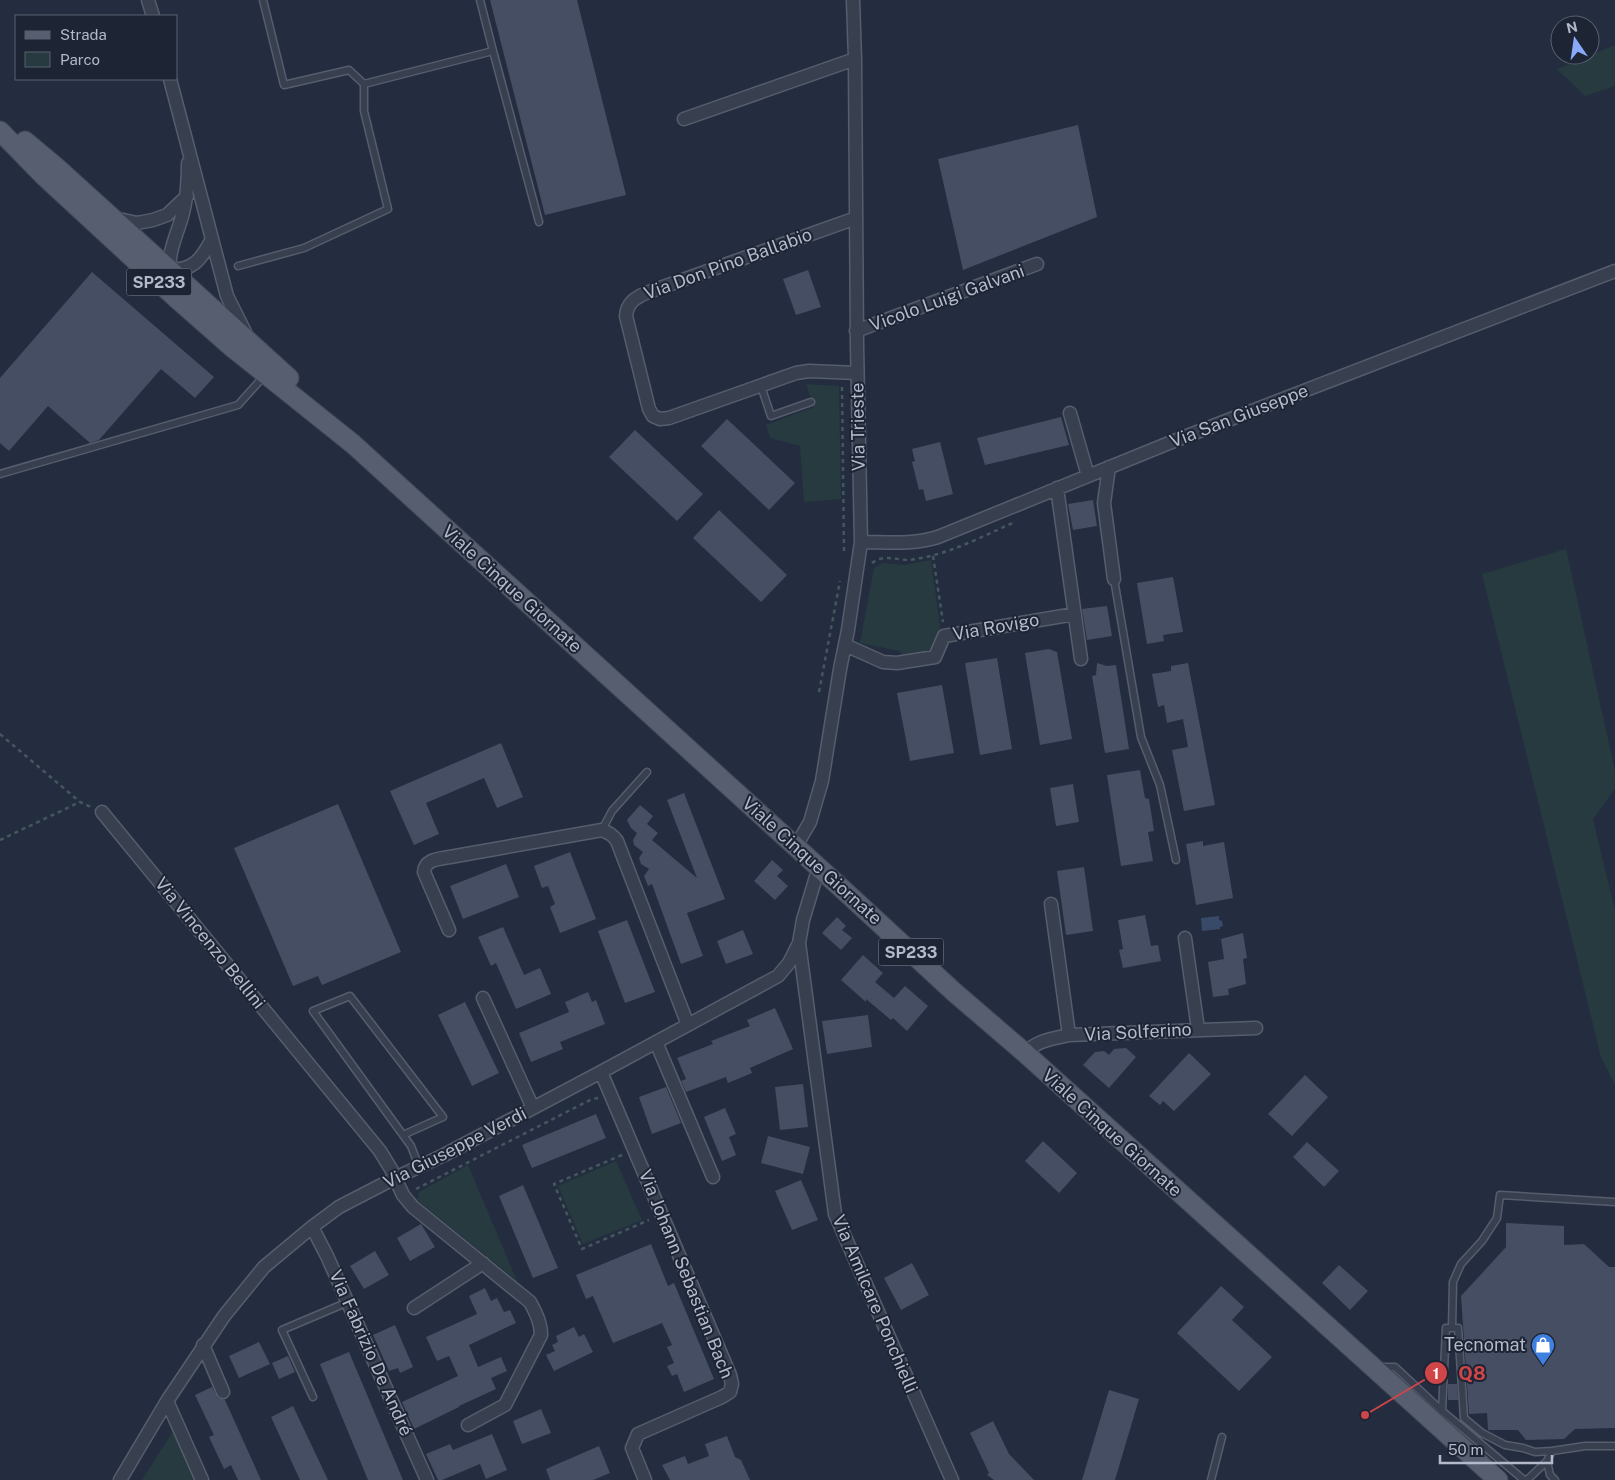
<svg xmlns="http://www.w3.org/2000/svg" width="1615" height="1480" viewBox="0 0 1615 1480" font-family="'Public Sans',sans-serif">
<rect width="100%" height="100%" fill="#242d3f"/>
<path fill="#263a40" d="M1615,45V86L1585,96L1557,69Z
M806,384L839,386L841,499L804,502L800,446L770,438L766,425L814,407Z
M1566,549L1615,771V789L1593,819L1615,911V1085L1601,1057L1482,574Z
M931,560L941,635L933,653L905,658L899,651L860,643L874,568L883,563L904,565Z
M616,1161L642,1220L583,1244L558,1186Z
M468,1165L517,1281L417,1200L419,1192Z
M173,1431L195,1480H142Z"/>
<path fill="#394968" d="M1219,916V920L1222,921L1223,926L1220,927V929L1202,931L1201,918Z"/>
<path fill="#454e63" d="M490,0H577L626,195L545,215Z
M1078,125L1097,217L963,270L938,159Z
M808,270L821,307L796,315L783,279Z
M92,272L214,377L195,398L161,369L99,440L90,443L48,406L9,451L0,443V378Z
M1061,417L1069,445L985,465L977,438Z
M727,419L795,483L769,510L701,446Z
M635,430L703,494L677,521L609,457Z
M940,442L953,494L926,501L923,489L919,490L912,462L915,461L912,449Z
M1093,500L1097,526L1073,530L1068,504Z
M719,510L787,575L761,602L693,538Z
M1173,577L1183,632L1163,635L1164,641L1147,644L1137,583Z
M1107,606L1112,636L1087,640L1082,609Z
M1049,649L1057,652L1072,739L1040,745L1025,653Z
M997,658L1012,749L980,755L965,663Z
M1097,663L1107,666L1116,665L1129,749L1105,753L1092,676L1096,675Z
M1188,663L1215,805L1184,811L1172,750L1188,747L1183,719L1167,723L1164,705L1158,707L1152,674L1171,671V666Z
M942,685L954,753L910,761L897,693Z
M501,743L523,797L497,808L484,778L426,803L439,834L414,845L390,791Z
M1140,770L1145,798L1149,799L1154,831L1148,832L1153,861L1121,866L1107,775Z
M1073,784L1079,822L1056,826L1050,788Z
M684,793L725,899L687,913L703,956L681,964L652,884L648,886L644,876L649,869L641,864L639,858L643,852L634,845L633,840L637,833L631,828L627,820L640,805L653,816L647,824L658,833L652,840L697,878L667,800Z
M338,804L401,952L322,985L318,976L293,986L234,848Z
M1203,841V846L1224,842L1233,898L1196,905L1186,844Z
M570,852L596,919L560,933L550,907L555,904L548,886L542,888L534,866Z
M772,860L783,870L777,876L788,886L775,900L754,881Z
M506,864L519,897L463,919L450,886Z
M1084,867L1093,931L1066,935L1057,871Z
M1145,915L1151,946L1158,945L1161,961L1123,968L1119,950L1123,949L1118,920Z
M837,917L846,926L842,930L852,938L841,950L822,933Z
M627,920L655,992L625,1003L598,931Z
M503,927L524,975L540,968L551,994L516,1009L496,963L491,966L478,937Z
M743,930L753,954L726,964L717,941Z
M1243,933L1247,958L1243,959L1246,984L1228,989L1229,995L1213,997L1208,962L1224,959L1221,939Z
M863,955L883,973L875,982L894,998L905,986L928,1006L907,1031L893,1018L891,1020L866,999V1002L841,980Z
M588,992L592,1002L596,1000L605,1024L560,1042L563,1049L531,1062L519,1033L569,1012L565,1002Z
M465,1002L499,1073L472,1086L438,1015Z
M775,1008L793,1049L750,1068L752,1073L728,1083L726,1077L686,1092L681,1081L686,1079L677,1058L713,1044L711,1041L750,1026L747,1020Z
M868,1015L872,1047L827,1054L822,1021Z
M1126,1048L1136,1057L1109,1088L1083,1065L1095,1052L1104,1051L1109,1055L1114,1049Z
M1189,1053L1211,1074L1174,1111L1163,1101L1160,1105L1149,1096Z
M1305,1075L1328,1097L1292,1136L1268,1114Z
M803,1084L808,1127L780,1130L775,1087Z
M666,1087L681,1123L652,1134L639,1097Z
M725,1108L736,1134L729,1137L736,1155L722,1161L704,1117Z
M596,1114L606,1138L532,1168L522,1145Z
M768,1136L810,1147L803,1174L761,1163Z
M1043,1141L1077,1173L1059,1193L1025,1161Z
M1307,1142L1339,1171L1324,1187L1293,1157Z
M801,1180L818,1220L792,1230L775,1191Z
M523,1185L558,1268L533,1278L499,1196Z
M1506,1223L1564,1226V1245L1584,1244L1609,1267H1615V1428L1575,1429L1564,1439L1526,1440L1518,1430H1488L1487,1413L1469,1414L1461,1296L1506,1247Z
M421,1224L435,1247L410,1261L397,1238Z
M651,1244L668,1286L674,1283L714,1379L684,1392L677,1374L672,1376L667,1366L674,1363L667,1347L672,1345L662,1323L613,1343L593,1296L586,1299L576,1275Z
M375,1251L389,1275L364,1289L350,1266Z
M912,1263L929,1295L901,1310L884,1278Z
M1339,1265L1368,1291L1350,1310L1322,1283Z
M1221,1286L1244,1307L1232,1320L1272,1357L1239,1391L1177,1333Z
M485,1288L491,1301L497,1298L504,1312L510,1310L516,1323L469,1345L478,1367L501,1357L507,1371L491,1378L496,1389L459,1406V1407L414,1429L402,1402L458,1376L449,1356L437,1361L426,1337L477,1314L469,1296Z
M395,1325L413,1367L400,1373L398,1368L389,1371L373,1335Z
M574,1327L579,1337L584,1334L593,1352L554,1371L546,1355L555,1351L552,1345L558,1342L556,1336Z
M259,1342L270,1364L239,1378L229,1356Z
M349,1352L403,1480H368L320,1364Z
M288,1356L295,1372L279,1379L272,1363Z
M1448,1384H1457L1458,1400H1448Z
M212,1387L218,1398L225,1400L261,1480H238L231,1465L224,1469L209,1437L214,1435L195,1395Z
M1109,1390L1139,1399L1115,1480H1082Z
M293,1406L328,1480H300L271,1417Z
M541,1409L551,1433L522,1444L513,1421Z
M993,1421L1009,1454L1034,1480H994L987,1475L989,1473L970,1433Z
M492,1434L507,1470L486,1479L480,1464L442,1480H438L426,1454L450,1444L453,1450Z
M727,1436L735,1457L741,1460L750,1480H670L662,1465L685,1456L688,1464L709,1456L705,1444Z
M599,1446L610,1473L593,1480H550L546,1469Z"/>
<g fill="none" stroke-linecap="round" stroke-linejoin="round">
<g stroke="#565d6d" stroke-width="9">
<path id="lane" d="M263,0L284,85L349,70L364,84L493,51L480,0
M493,51L539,222
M238,266L304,248L388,209L364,111V84
M761,386L771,416L811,402
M0,474L238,405L264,376
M1114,579L1141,737L1160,785L1176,860
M602,830L612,811L647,772
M403,1135L443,1117L350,996L313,1011L403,1135L411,1146L419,1167
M1452,1328L1453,1282L1461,1264L1482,1241L1497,1218L1500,1195L1615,1202
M1378,1367H1395L1442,1411L1524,1480
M313,1397L282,1330L348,1302
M1442,1411L1446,1328H1458L1464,1418L1482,1433L1505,1445L1523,1448L1535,1452L1552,1451
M1547,1461L1550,1475L1555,1480
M1211,1480L1222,1437
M1527,1480L1547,1461L1552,1451L1585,1446H1615"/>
</g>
<g stroke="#565d6d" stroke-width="15">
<path id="street" d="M148,0L153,16
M170,79L227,296L246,334
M684,119L855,59
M114,218L137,223L153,220L167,215L187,196
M856,218L646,293C635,298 627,303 626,316L649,409L653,416L660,419L669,418L796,373L809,371L857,373
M167,270C193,271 201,260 212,239
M170,273C167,252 178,233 183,213C187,197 188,180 188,163
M856,331L1037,264
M1070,413L1088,476
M1109,467L1104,503L1114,579
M1057,488L1081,659
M861,542C887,542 913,545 938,537L1179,439L1615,271
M845,645L883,662L897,663L935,657L944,636L1075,614
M102,812L380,1151L391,1169L403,1195L413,1207L530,1302C536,1313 541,1323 541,1335L505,1405L468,1425
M796,846L810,822L822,781L840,669L848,630L861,542L857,345L855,59L853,0
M1051,904L1069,1035
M449,930L424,872C425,859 439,859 450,857L602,830C609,833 613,835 617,841L688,1025
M1185,938L1198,1029
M799,943L835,1214L952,1480
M483,998L533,1108
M656,1042L713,1177
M1025,1053C1038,1040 1051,1039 1069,1035L1256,1028
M601,1072L730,1375L732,1384L730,1392L722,1397L638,1434L632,1448L645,1480
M312,1227L327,1256L427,1480
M414,1308L483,1263
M203,1345L223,1392
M167,1401L202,1480
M120,1480L167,1401L224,1316L264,1267L312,1227L339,1207L395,1178L444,1155L601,1072L778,976L789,963L799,943L803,920L819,867"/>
</g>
<g stroke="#414858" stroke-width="21">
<path id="primary" d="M0,131L44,176L175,297L233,348L353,444L850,896L954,992L1025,1053L1498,1480
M25,141L55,166L289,378"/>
</g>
<path stroke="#44575d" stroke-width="2.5" stroke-dasharray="4 4" stroke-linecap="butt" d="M842,387L844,551
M933,556L943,622
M872,563C884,554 896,560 909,560C913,560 917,558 921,558C954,552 985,535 1015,522
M819,692L840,581
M0,734L80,802L91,807
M0,840L80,802
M622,1155L554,1184L582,1249L649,1220
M416,1189L592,1099L598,1098"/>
<use href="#lane" stroke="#383f4f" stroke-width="6"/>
<use href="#street" stroke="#383f4f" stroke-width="12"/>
<use href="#primary" stroke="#565e6f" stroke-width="19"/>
</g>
<defs>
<g id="shop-pin" transform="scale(1.25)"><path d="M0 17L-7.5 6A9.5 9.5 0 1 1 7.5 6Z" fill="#3f7fe0" stroke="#1d2434"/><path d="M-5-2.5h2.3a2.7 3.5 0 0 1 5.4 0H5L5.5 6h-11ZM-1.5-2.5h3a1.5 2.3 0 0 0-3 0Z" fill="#fff"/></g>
</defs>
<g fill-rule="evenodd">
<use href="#shop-pin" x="1543" y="1345"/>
</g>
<g text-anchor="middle" stroke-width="4" stroke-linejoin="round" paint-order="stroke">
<g fill="#1d2434" stroke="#878d9d" stroke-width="1">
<rect x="126.5" y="268.5" width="65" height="27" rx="4"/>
<rect x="878.5" y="938.5" width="65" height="27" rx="4"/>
</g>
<g font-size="16" font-weight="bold" fill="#b4baca">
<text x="159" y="288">SP233</text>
<text x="911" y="958">SP233</text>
</g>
<g font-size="18" fill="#b4baca" stroke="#1d2434">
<text transform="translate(728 264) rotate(-20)" y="6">Via Don Pino Ballabio</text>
<text transform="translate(947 298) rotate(-20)" y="6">Vicolo Luigi Galvani</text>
<text transform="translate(1239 416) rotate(-21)" y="6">Via San Giuseppe</text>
<text transform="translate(858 427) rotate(-91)" y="6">Via Trieste</text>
<text transform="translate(512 589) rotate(42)" y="6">Viale Cinque Giornate</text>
<text transform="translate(996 627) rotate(-10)" y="6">Via Rovigo</text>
<text transform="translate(812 861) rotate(42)" y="6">Viale Cinque Giornate</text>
<text transform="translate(210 943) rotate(51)" y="6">Via Vincenzo Bellini</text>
<text transform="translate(1138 1032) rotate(-3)" y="6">Via Solferino</text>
<text transform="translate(1112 1133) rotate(42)" y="6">Viale Cinque Giornate</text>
<text transform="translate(455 1148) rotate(-27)" y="6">Via Giuseppe Verdi</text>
<text transform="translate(686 1274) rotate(68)" y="6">Via Johann Sebastian Bach</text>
<text transform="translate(875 1304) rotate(67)" y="6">Via Amilcare Ponchielli</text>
<text transform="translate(371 1353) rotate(66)" y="6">Via Fabrizio De André</text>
</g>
<g font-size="18" fill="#b4baca" stroke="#1d2434" text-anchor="end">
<text x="1526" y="1351">Tecnomat</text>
</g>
</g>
<path fill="none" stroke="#cf4548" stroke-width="2" d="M1365 1415L1436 1373"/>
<g fill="#cf4548" stroke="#1d2434" stroke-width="2">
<circle cx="1365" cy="1415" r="5"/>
<circle cx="1436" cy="1373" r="12"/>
</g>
<g font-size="15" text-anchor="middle" font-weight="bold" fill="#fff">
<text x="1436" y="1379">1</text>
</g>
<g font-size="19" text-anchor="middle" font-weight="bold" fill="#cf4548" stroke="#1d2434" stroke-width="4" stroke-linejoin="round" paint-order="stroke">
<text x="1472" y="1380">Q8</text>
</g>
<rect x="15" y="15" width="162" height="65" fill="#1d2434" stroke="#596070"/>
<rect x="25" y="31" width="25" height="8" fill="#565e6f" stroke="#596070"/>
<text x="60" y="40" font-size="15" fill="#b4baca">Strada</text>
<rect x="25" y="52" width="25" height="15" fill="#263a40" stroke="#596070"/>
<text x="60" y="65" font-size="15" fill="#b4baca">Parco</text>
<g transform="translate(1575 40) rotate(347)"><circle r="24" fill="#1d2434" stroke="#596070"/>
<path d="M0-4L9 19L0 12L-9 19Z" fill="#89aafa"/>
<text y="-8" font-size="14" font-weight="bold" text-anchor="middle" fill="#b4baca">N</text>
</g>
<path d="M1440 1455v8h112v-8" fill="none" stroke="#b4baca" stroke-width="2.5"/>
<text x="1448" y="1455" font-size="15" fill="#b4baca" stroke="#1d2434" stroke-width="4" paint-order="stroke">50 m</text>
</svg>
